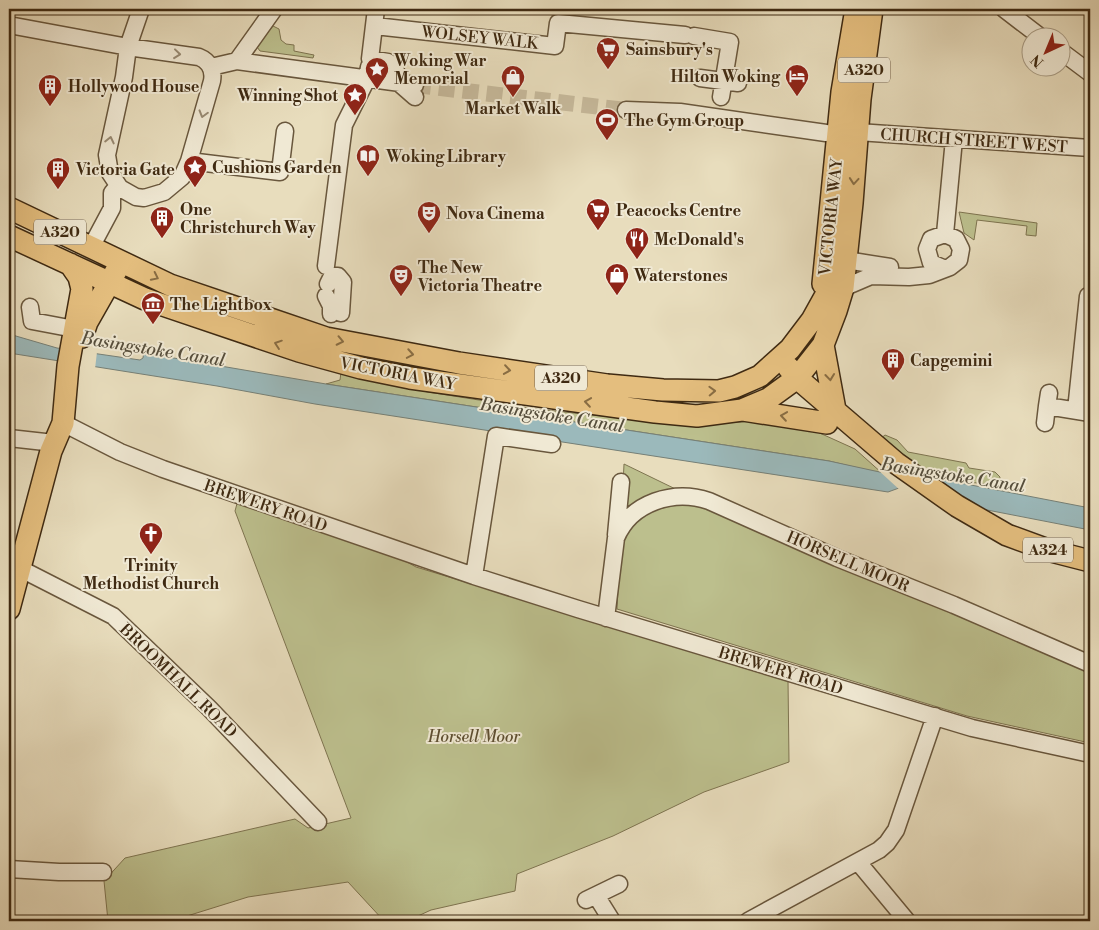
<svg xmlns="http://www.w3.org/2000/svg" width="1099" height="930" viewBox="0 0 1099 930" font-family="'Libre Bodoni',serif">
<rect width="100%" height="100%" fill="#e8ddbd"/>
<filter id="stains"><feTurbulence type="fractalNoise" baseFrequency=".004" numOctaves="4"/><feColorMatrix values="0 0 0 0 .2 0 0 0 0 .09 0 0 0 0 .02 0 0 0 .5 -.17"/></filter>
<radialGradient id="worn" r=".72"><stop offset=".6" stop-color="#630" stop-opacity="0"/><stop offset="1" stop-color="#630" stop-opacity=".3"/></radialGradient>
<path fill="#bcbf8d" stroke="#7e7450" d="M273,26L279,29L281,40L286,44L294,45V51L314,55L313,58L260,51L257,47L258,44Z
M959,212L1037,223L1036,236L1026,235L1027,226L977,220L974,240L964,233Z
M341,372L428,392L536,409L686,425L758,421L813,430L855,449L883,474L829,461L326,384L340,380Z
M885,435L897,440L908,452L966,463L969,468L995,472L1000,477L999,485L945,480L935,484L880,439Z
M624,464L762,531L1090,669V743L967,716L617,609Z
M238,500L400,558L416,567L788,680L789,762L704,792L613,836L517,874L515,891L431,910L407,921H384L348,882L248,897L171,921H108L104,881L125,858L295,819L308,828L351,818L235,511Z"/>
<path fill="#9bb9bb" stroke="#768077" d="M9,334L57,348L140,360L143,358L144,351L162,356L326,384L829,461L935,484L945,480L1090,508V530L982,509L899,488L888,492L315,404L217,386L9,353Z"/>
<path fill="#e8ddbd" d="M63,346L97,352L95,369L59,364Z
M878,470L924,479L949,499L901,491Z"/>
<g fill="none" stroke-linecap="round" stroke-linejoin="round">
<path stroke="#c6b99b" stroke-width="16" stroke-dasharray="16 8" stroke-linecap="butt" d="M558,23L560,9
M415,85L626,110"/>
<g stroke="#69573d" stroke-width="19">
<path id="minor" d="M376,9L370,59L388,62L395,67L399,83L415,97
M1004,9L1042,38
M9,25L128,47L199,57C209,61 214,70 212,81L189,161L182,177L164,192L144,198L136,197L120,188L110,173L107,155L124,77L128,47L141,9
M375,26L555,46L558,23L685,35
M694,36L730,42L721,97
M1062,52L1090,73
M237,61L274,9
M211,67L237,61L415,85
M700,78L738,83
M626,110L680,112L826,133
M849,124L858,132L1090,148
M189,161L280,172L285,131
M945,234L954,139
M96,238L112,208V193L118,186
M846,260L890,267
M326,266L344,125L367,79L369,67
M328,284L332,276H338L343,282L341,313
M843,288L871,276L909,277L929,275L950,267L959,260L961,249L956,239L945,234L931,239L927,249L931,263L943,268
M326,296L331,306V314
M30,307L32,321L69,328
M1049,393L1047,406L1090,413
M1076,410L1088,296
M63,423L120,452L163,469L474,576L578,609L972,728L1090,754
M1045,423L1047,406
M9,438L54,443
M616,535L621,482
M19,568L113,616L209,708L318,822
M474,576L496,436L552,444
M606,618L616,538C631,502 674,489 709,501L837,558L954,605L1090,664
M858,862L907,921
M9,869L59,872H103
M597,897L612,921
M586,900L619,884
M748,921L879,850L887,843L896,830L935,716"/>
</g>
<g stroke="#3f2a12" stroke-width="24">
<path id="major" d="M9,208L170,285L326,338L459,363L607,385L663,390L719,391L735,387L760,376L790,349L812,320L827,293L832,269
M9,236L145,299L299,351L361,368L410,378L655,412L697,416L742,410L768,399L797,378L823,345L836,311L843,288L852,203L860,99L872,9
M823,284L842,92L856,9
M82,337L87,322L116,271
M823,345L835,410
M788,367L797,378L896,463L957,506L1007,535L1051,551L1090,561
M743,410L827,423
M9,609L51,451L63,423L68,366L82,289L79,277L70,264"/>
</g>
<use href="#minor" stroke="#f0e9d4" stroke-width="16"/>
<use href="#major" stroke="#e4be7e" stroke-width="21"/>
</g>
<defs><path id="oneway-chevron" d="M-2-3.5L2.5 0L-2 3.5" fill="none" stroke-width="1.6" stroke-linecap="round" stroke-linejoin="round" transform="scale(1.25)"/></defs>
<g stroke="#988a73">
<use href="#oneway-chevron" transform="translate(177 54) rotate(6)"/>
<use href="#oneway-chevron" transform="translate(203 114) rotate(106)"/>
<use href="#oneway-chevron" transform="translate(110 140) rotate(-77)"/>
</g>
<g stroke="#896d43">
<use href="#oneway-chevron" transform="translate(854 181) rotate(95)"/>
<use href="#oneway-chevron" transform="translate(155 277) rotate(26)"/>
<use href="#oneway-chevron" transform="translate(340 341) rotate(12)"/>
<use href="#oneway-chevron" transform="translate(278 344) rotate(-161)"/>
<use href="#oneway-chevron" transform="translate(410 354) rotate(10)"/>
<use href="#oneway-chevron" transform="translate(507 370) rotate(8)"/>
<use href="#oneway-chevron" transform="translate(830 377) rotate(84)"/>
<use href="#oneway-chevron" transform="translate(712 391) rotate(-2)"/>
<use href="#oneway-chevron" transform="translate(588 402) rotate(-172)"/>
<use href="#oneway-chevron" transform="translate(784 416) rotate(-172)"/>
</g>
<defs>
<g id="supermarket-pin" transform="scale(1.25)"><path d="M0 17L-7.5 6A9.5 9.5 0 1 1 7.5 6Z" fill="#8f2418" stroke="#f0e9d4"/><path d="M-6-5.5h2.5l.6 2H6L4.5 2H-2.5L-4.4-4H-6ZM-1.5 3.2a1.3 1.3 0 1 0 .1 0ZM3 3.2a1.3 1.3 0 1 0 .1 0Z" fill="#fff"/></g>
<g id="sight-pin" transform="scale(1.25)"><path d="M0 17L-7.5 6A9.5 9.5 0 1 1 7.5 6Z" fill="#8f2418" stroke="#f0e9d4"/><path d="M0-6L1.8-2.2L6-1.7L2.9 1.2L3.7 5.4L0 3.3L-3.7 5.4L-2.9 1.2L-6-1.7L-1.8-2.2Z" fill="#fff"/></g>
<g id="hotel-pin" transform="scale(1.25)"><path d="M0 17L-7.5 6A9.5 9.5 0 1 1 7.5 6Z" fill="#8f2418" stroke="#f0e9d4"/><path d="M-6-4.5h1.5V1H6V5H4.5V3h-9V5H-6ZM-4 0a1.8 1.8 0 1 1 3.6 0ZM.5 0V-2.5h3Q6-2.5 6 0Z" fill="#fff"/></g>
<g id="shop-pin" transform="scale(1.25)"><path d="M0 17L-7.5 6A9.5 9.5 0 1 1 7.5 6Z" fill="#8f2418" stroke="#f0e9d4"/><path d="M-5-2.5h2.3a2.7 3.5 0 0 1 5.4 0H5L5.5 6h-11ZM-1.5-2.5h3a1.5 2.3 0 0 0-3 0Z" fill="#fff"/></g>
<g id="building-pin" transform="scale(1.25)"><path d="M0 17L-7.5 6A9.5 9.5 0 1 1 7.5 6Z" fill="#8f2418" stroke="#f0e9d4"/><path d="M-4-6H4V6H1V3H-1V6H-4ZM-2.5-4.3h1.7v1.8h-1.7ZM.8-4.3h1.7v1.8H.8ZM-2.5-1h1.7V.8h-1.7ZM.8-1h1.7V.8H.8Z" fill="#fff"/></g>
<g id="stadium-pin" transform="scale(1.25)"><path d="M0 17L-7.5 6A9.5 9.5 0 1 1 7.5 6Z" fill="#8f2418" stroke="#f0e9d4"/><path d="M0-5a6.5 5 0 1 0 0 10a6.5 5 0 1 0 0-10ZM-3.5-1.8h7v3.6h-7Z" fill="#fff"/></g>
<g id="library-pin" transform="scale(1.25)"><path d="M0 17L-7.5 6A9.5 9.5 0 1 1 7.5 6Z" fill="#8f2418" stroke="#f0e9d4"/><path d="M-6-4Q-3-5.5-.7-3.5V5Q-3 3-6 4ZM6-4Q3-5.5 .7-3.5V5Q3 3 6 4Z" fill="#fff"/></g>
<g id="theatre-pin" transform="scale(1.25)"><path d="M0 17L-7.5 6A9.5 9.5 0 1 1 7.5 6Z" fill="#8f2418" stroke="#f0e9d4"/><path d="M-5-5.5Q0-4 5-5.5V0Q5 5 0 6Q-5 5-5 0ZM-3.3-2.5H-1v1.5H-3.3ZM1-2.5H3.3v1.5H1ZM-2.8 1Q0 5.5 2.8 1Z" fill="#fff"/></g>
<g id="restaurant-pin" transform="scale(1.25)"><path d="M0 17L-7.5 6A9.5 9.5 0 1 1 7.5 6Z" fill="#8f2418" stroke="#f0e9d4"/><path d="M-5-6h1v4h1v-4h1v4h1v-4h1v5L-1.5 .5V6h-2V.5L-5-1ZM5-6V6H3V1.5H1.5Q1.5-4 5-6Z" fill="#fff"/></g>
<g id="museum-pin" transform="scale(1.25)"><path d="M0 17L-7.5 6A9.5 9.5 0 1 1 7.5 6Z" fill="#8f2418" stroke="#f0e9d4"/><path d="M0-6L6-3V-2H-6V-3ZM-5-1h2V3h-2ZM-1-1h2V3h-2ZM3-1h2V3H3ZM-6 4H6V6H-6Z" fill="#fff"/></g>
<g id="church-pin" transform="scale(1.25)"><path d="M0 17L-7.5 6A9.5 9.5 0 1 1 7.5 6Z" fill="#8f2418" stroke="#f0e9d4"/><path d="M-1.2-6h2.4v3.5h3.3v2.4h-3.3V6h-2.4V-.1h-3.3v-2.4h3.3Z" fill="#fff"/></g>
</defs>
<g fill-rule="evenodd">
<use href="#supermarket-pin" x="608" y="49"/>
<use href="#sight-pin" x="377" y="69"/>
<use href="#hotel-pin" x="797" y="76"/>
<use href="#shop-pin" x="513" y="77"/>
<use href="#building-pin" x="50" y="86"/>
<use href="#sight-pin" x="355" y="95"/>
<use href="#stadium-pin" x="607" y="120"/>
<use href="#library-pin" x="368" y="156"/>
<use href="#sight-pin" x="195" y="167"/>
<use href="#building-pin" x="58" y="169"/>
<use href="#supermarket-pin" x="598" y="210"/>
<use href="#theatre-pin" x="429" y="213"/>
<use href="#building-pin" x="162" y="218"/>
<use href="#restaurant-pin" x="637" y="239"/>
<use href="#shop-pin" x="617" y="275"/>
<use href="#theatre-pin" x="401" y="276"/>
<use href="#museum-pin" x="153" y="304"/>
<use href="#building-pin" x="893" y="360"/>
<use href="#church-pin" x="151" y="534"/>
</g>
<g text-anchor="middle" stroke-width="4" stroke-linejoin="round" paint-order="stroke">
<g fill="#f0e9d4" stroke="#74634c" stroke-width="1">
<rect x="838" y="57.5" width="52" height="25" rx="4"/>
<rect x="34" y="219.5" width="52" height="25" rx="4"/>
<rect x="535" y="365.5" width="52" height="25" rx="4"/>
<rect x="1023" y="537.5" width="50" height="25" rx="4"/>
</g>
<g font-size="15" font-weight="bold" fill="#3f2a12">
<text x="864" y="75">A320</text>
<text x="60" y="237">A320</text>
<text x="561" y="383">A320</text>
<text x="1048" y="555">A324</text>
</g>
<g font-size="16" fill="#3f2a12" stroke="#f0e9d4">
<text transform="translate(480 37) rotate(6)" y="6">WOLSEY WALK</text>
<text transform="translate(974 140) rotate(4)" y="6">CHURCH STREET WEST</text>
<text transform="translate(830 217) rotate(-84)" y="6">VICTORIA WAY</text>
<text transform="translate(398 373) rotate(11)" y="6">VICTORIA WAY</text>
<text transform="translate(266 505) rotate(19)" y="6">BREWERY ROAD</text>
<text transform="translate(848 561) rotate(23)" y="6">HORSELL MOOR</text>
<text transform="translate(781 670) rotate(17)" y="6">BREWERY ROAD</text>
<text transform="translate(179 680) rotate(44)" y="6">BROOMHALL ROAD</text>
</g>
<g font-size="16" font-weight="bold" fill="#3f2a12" stroke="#f0e9d4" text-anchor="start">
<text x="626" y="55">Sainsbury's</text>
<text x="394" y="66">Woking War<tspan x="394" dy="18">Memorial</tspan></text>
<text x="780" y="82" text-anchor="end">Hilton Woking</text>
<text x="68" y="92">Hollywood House</text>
<text x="338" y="101" text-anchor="end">Winning Shot</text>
<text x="513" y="114" text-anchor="middle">Market Walk</text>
<text x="624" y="126">The Gym Group</text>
<text x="386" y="162">Woking Library</text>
<text x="212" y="173">Cushions Garden</text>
<text x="76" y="175">Victoria Gate</text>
<text x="180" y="215">One<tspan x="180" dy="18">Christchurch Way</tspan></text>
<text x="616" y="216">Peacocks Centre</text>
<text x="446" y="219">Nova Cinema</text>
<text x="654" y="245">McDonald's</text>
<text x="418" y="273">The New<tspan x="418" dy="18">Victoria Theatre</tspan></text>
<text x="634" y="281">Waterstones</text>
<text x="170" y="310">The Lightbox</text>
<text x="910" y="366">Capgemini</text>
<text x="151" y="571" text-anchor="middle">Trinity<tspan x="151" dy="18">Methodist Church</tspan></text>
</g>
<g font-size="16" font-style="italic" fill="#5e4f31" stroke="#f0e9d4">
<text x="474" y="742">Horsell Moor</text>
</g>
<g font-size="18" font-style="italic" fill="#564e3c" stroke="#f0e9d4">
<text transform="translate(153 349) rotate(9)" y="6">Basingstoke Canal</text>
<text transform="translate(552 415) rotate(9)" y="6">Basingstoke Canal</text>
<text transform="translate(953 475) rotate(9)" y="6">Basingstoke Canal</text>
</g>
</g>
<rect width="1099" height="930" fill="none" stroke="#e8ddbd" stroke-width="30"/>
<rect x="10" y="10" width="1079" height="910" fill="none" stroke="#3f2a12" stroke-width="2.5"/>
<rect x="15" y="15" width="1069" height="900" fill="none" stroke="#3f2a12"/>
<g transform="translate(1046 52) rotate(224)"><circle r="24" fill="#f0e9d4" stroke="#a99d86"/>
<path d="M0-4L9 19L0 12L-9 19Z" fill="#8f2418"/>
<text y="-8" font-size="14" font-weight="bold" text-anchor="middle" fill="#3f2a12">N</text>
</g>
<rect width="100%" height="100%" filter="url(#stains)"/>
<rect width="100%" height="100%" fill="url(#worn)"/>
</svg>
